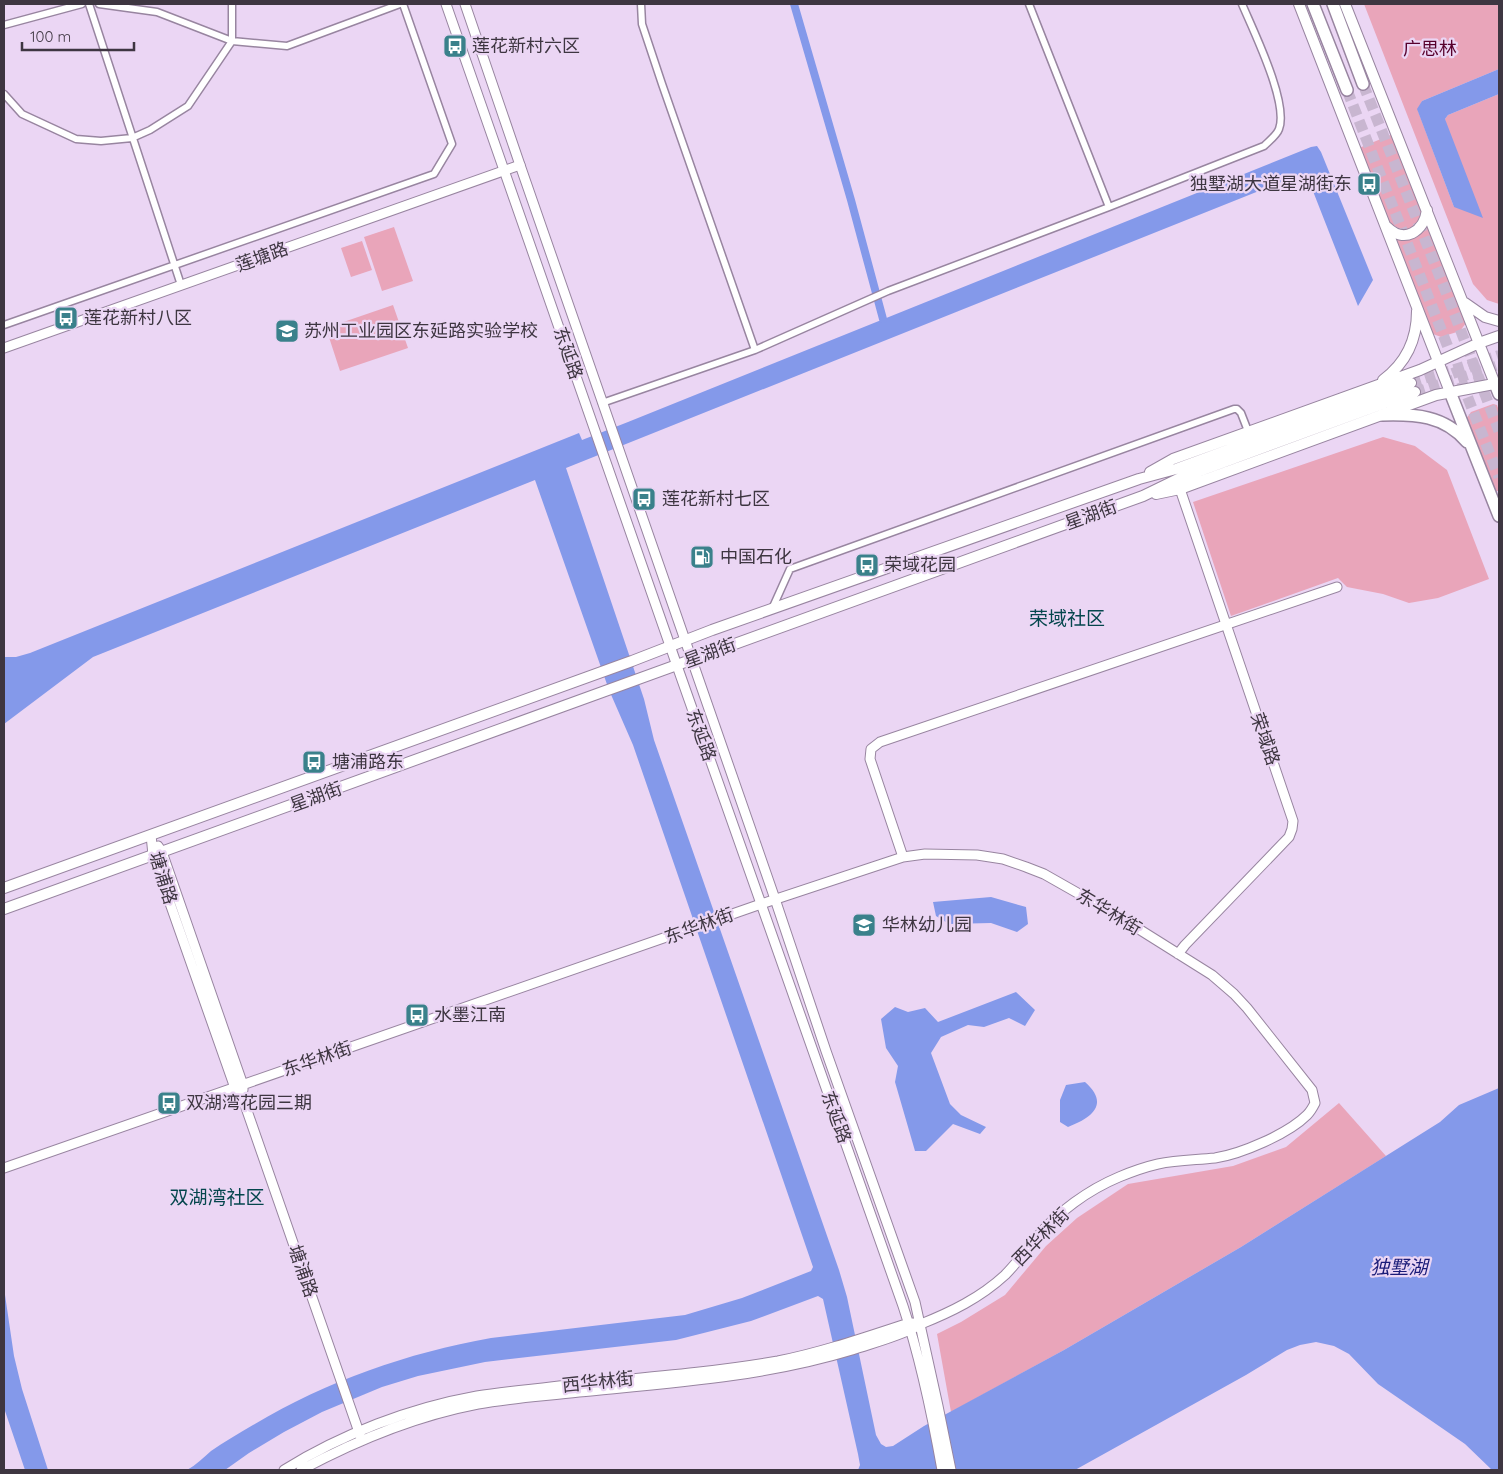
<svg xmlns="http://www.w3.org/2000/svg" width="1503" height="1474" viewBox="0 0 1503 1474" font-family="Quicksand,'Noto Sans SC',sans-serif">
<rect width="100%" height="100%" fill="#ebd6f4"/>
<path fill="#e9a5ba" d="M1364,4H1499V69L1422,101L1418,111L1454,207L1445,119L1448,115L1499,94V304L1487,300L1473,284Z
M1393,134L1423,210C1420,232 1404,234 1388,222L1359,148Z
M1427,225L1430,226L1466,323L1460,331L1441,337L1433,334L1395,239Z
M394,227L413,281L382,291L364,237Z
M362,241L372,270L351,277L341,248Z
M393,305L408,348L340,371L326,328Z
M1493,404L1497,405L1499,411V491H1493L1466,419L1471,412Z
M1383,437L1415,446L1447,470L1489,579L1438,598L1409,603L1383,594L1347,587L1338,578L1231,616L1193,502Z
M1339,1103L1386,1156L1241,1247L1064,1350L951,1412L937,1334L961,1322L1005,1295L1046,1246L1077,1218L1128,1184L1233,1166L1286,1147Z"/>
<path fill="#8499ea" d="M1499,69V94L1448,115L1445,119L1483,218L1454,207L1417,109L1422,101Z
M1317,146L1321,152L1373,280L1358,306L1309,181L1305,176L1299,175L566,468L644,699L654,740L839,1270L847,1297L876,1435L881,1444L886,1447L893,1446L924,1426L1064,1350L1241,1247L1440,1122L1459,1105L1499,1088V1470H1492L1465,1444L1378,1384L1349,1354L1334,1346L1316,1342L1300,1345L1287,1350L1246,1375L1075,1470H858L860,1465L858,1454L823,1299L818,1296L751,1321L676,1340L485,1362L418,1376L382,1387L322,1412L284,1432L249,1453L225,1470H187C196,1465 203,1458 211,1451C224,1442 239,1433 253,1425C327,1381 407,1353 491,1338L685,1315L742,1298L811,1271L813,1267L633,745L609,690L535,480L93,657L4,724V657H16L30,653L579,433L582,440L628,422L1311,147Z
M991,897L1026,907L1028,924L1017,932L991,923L949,924L936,916L933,902Z
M1016,992L1035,1010L1025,1026L1009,1018L984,1027L968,1025L941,1037L931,1053L950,1104L961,1115L986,1127L980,1134L953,1124L926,1151H915L895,1082L898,1066L886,1048L881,1019L895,1007L908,1012L925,1008L938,1022Z
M1085,1082C1110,1104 1092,1118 1068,1127L1060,1122V1100L1066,1085Z
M4,1288L14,1356L22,1389L48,1470H25L4,1408Z"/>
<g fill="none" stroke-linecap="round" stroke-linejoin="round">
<path stroke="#8499ea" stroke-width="8" d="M794,4L851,200L883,319"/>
<path stroke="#c8b6d0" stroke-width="10" stroke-dasharray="10 5" stroke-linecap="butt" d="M1411,383L1499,355
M1415,392L1499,365"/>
<path stroke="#c8b6d0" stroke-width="11" stroke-dasharray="11 5.5" stroke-linecap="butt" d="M1363,84L1448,297L1499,431
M1347,90L1499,477"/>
<g stroke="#9885a0" stroke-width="9">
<path id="minor" d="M89,4L181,285
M99,4L157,12L232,41V4
M641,4L642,24L662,84L755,350
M1029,4L1109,207
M4,25L82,4
M4,94L22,114L76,139L101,141L132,138L150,130L188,106L232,41L287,46L400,4
M4,325L434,174L452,144L403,4
M602,403L755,350L888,291L1109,207L1264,146C1269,141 1277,135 1279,129C1289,103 1253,30 1242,4
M772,609L790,569L1234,409H1237L1241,413L1248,431"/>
</g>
<g stroke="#9885a0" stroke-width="11">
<path id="tertiary" d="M4,348L520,165
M151,835L153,855L235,1088L244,1102L361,1438
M158,846L162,852L243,1085V1090
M903,857L870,759L871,749L880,742L1337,587
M1178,954L1185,945L1289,837L1292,829L1293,821L1180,489
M4,1168L761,904L903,857L925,854L977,855L1003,859L1026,867L1044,874L1118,916L1212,975L1234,994L1247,1008L1312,1090L1315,1103C1313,1107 1310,1112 1307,1115C1288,1134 1241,1154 1215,1158C1196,1160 1177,1160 1158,1164C1145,1167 1131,1172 1119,1177C1088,1190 1058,1212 1037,1237C1026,1250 1017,1263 1005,1275C980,1298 951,1312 921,1324"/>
</g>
<g stroke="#9885a0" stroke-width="11">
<path id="secondary" d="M446,4C597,438 749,873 903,1306C921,1360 932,1414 942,1470
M465,4L520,165L775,899L826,1051L915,1302L938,1406L951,1470
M284,1470C342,1434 410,1408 477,1396C507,1391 538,1389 568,1385C638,1378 709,1373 778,1361C823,1352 866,1337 909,1323H913
M301,1470C357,1440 415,1416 478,1404C511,1398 545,1396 579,1392C671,1383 764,1377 852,1350C873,1343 897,1337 916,1327"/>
</g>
<g stroke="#9885a0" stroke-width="12">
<path id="primary" d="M1299,4L1450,392
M1345,4L1495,384
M1387,227C1404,244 1424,232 1427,210
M1465,303L1485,317L1499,321
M1383,380C1406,363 1417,340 1417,311
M1150,472L1173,459L1420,370L1479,343L1499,336
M1156,494L1180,489L1436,395L1499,383
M4,888L632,661L712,630L1139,479L1176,469L1411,383
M4,909L1143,496L1178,479L1415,392"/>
</g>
<g stroke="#9885a0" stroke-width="14">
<path id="trunk" d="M1313,4L1347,90
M1333,4L1363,84
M1495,384L1499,394
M1450,392L1499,516
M1382,415C1415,414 1444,415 1467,442"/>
</g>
<use href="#minor" stroke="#fff" stroke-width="6"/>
<use href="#tertiary" stroke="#fff" stroke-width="9"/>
<use href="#secondary" stroke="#fff" stroke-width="9"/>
<use href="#primary" stroke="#fff" stroke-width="10"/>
<use href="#trunk" stroke="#fff" stroke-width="11"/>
</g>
<defs>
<g id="bus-square" transform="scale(1.25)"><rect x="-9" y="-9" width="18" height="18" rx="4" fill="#3a818b" stroke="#ebd6f4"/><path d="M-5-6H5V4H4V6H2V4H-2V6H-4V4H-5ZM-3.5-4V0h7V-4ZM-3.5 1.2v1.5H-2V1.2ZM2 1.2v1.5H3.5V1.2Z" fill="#fff"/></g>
<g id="school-square" transform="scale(1.25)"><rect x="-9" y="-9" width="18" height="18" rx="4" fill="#3a818b" stroke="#ebd6f4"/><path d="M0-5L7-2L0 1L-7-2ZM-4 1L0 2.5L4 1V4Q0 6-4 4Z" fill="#fff"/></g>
<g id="fuel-square" transform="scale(1.25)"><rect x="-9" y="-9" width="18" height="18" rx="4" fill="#3a818b" stroke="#ebd6f4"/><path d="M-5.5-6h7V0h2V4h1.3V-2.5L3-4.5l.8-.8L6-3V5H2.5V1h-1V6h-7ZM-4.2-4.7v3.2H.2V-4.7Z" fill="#fff"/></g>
</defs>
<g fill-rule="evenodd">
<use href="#bus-square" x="455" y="46"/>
<use href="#bus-square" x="1369" y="184"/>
<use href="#bus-square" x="66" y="318"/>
<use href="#school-square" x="287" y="331"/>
<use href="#bus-square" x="644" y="499"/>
<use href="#fuel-square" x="702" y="557"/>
<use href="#bus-square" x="867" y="565"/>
<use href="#bus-square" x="314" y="762"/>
<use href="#school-square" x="864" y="925"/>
<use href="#bus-square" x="417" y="1015"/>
<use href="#bus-square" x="169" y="1103"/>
</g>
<g text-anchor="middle" stroke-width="4.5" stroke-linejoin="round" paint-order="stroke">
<g font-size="18" fill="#3e3641" stroke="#ebd6f4" text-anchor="start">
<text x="472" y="52">莲花新村六区</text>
<text x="1352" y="190" text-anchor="end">独墅湖大道星湖街东</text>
<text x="84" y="324">莲花新村八区</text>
<text x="304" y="337">苏州工业园区东延路实验学校</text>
<text x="662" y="505">莲花新村七区</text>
<text x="720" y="563">中国石化</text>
<text x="884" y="571">荣域花园</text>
<text x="332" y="768">塘浦路东</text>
<text x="882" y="931">华林幼儿园</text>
<text x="434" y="1021">水墨江南</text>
<text x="186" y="1109">双湖湾花园三期</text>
</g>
<g font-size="18" fill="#57002c" stroke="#ebd6f4">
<text x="1430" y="55">广思林</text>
</g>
<g font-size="18" fill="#3e3641" stroke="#ebd6f4">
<text transform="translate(262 257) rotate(-20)" y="6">莲塘路</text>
<text transform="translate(568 353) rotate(71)" y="6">东延路</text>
<text transform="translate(1091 515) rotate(-20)" y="6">星湖街</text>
<text transform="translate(710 653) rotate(-20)" y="6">星湖街</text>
<text transform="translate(701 735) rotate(70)" y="6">东延路</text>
<text transform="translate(1265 739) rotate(71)" y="6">荣域路</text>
<text transform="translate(316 797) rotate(-20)" y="6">星湖街</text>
<text transform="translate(163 878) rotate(73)" y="6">塘浦路</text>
<text transform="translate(1109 912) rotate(31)" y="6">东华林街</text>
<text transform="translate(699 926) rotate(-20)" y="6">东华林街</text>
<text transform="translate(317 1059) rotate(-19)" y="6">东华林街</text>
<text transform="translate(836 1117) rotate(70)" y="6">东延路</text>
<text transform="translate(1041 1237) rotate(-46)" y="6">西华林街</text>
<text transform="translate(303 1271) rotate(71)" y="6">塘浦路</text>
<text transform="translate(598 1382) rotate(-6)" y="6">西华林街</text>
</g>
<g font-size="19" fill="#05464d" stroke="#ebd6f4">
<text x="1067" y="625">荣域社区</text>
<text x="217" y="1204">双湖湾社区</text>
</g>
<g font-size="19" font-style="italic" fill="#1a1b78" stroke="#ebd6f4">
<text x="1399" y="1274">独墅湖</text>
</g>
</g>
<rect width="1503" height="1474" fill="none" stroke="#3e3641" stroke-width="10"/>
<path d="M22 42v8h112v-8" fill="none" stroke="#3e3641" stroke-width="2.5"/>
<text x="30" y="42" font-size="15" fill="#3e3641" stroke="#ebd6f4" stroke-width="4" paint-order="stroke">100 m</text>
</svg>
